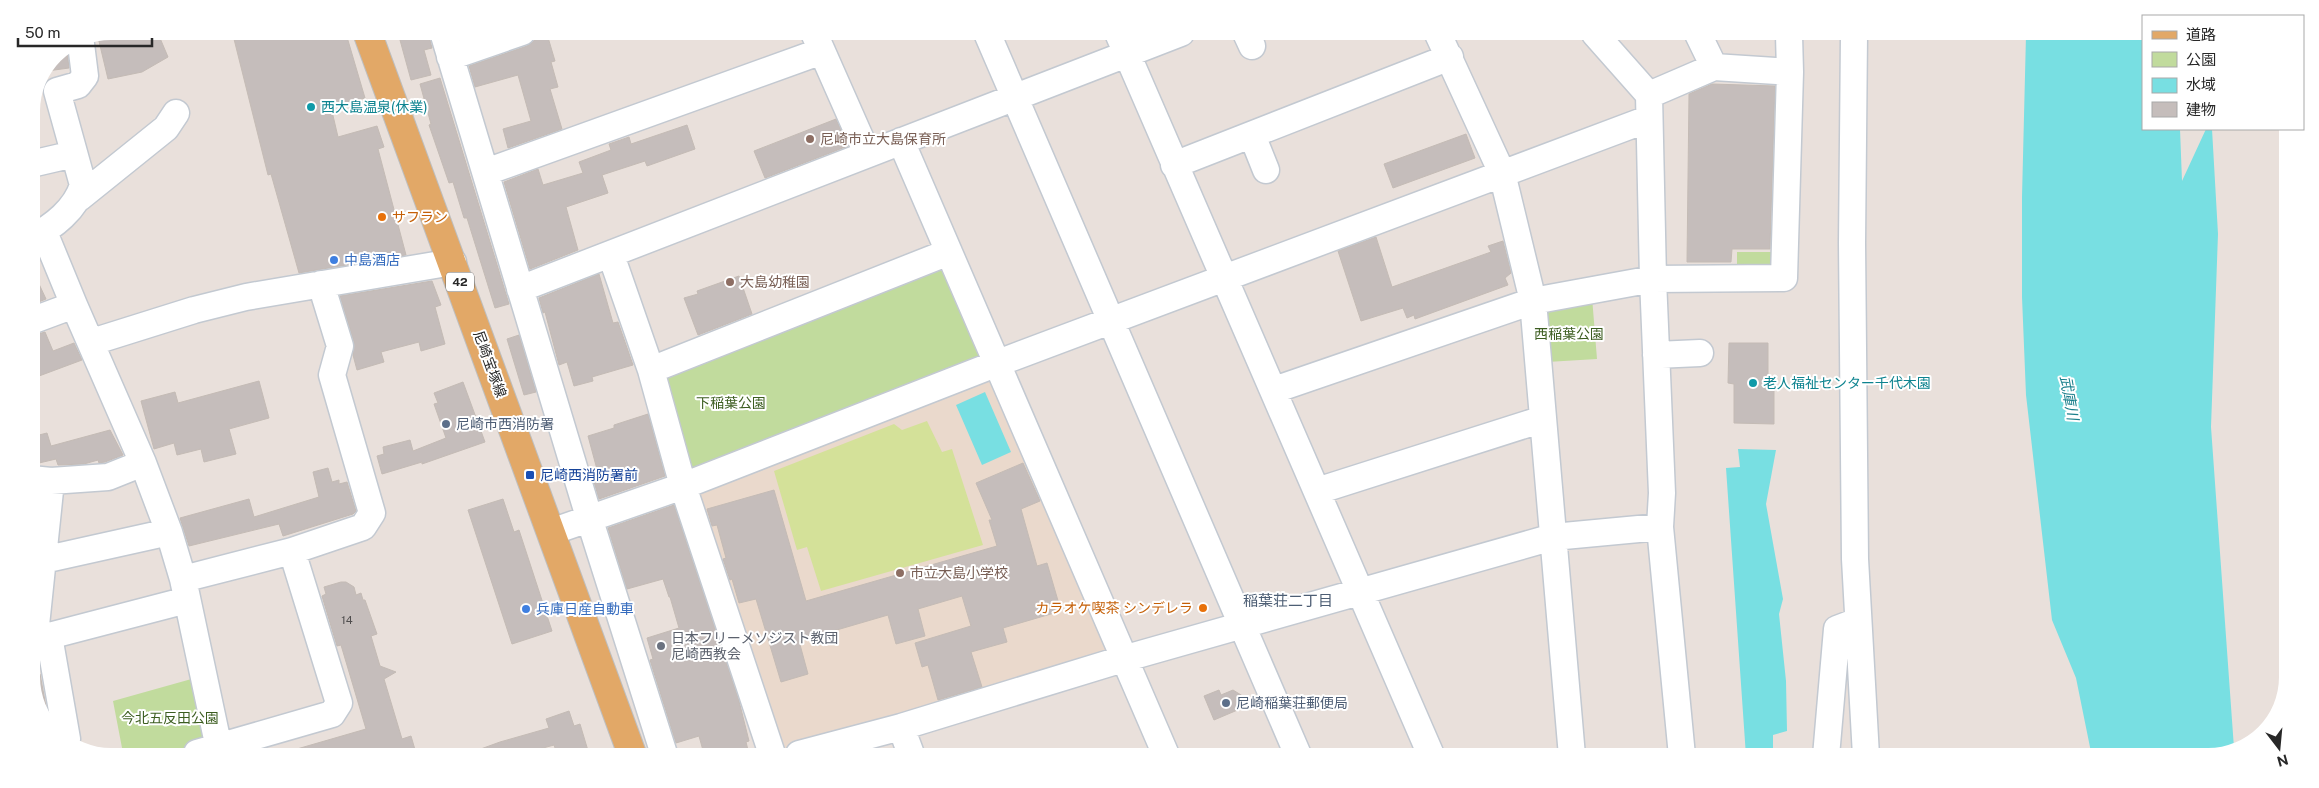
<svg xmlns="http://www.w3.org/2000/svg" width="2319" height="788" viewBox="0 0 2319 788" font-family="'Public Sans','Noto Sans JP',sans-serif">
<rect width="100%" height="100%" fill="#e9e0db"/>
<path fill="#ead9cc" d="M984,377L998,381L1110,651L1102,660L785,751L778,747L696,495L698,489Z"/>
<path fill="#c1db9d" d="M1737,252H1776V268L1737,267Z
M938,265L944,269L982,356L691,472L661,380Z
M1592,297L1597,359L1547,362L1544,305Z
M195,678L209,734L203,743L165,753H123L113,701Z"/>
<path fill="#d4e199" d="M927,421L942,452L952,449L983,545L821,591L807,547L797,550L774,471L894,424L902,430Z"/>
<path fill="#78dfe2" d="M2026,35H2143V129H2180L2182,181L2206,129H2212L2218,234L2211,427L2234,748L2208,757H2092L2076,678L2052,620L2026,395L2022,297V197Z
M2279,129H2287L2286,152Z
M985,392L1011,452L982,465L956,405Z
M1738,449L1776,450L1766,504L1783,599L1779,614L1786,681L1787,731L1773,735V756H1746L1726,468L1740,467Z"/>
<path fill="#c5bdbb" stroke="#c4bbb5" d="M111,31H157L168,57L142,72L108,79L98,37Z
M232,31L342,32L344,38L347,37L365,98L331,107L338,137L377,126L384,147L378,149L406,255L299,273L271,174L268,175Z
M407,32H428L432,48L424,50L431,75L411,80L400,40L408,37Z
M459,32H476L460,38Z
M537,32H540V36L547,34L555,61L551,62L558,87L550,89L562,129L508,148L503,129L531,121L518,75L475,87L469,66L527,46L534,41Z
M67,49L69,68L47,71L55,54Z
M440,78L509,304L495,308L467,218H464L453,182L449,183L429,125L431,124L420,84Z
M1712,84L1775,86L1770,249H1732L1731,262H1687L1689,94Z
M836,119L848,146L765,178L754,151Z
M687,125L695,149L647,166L645,161L602,175L608,193L566,207L578,250L530,269L504,182L538,169L543,185L583,173L579,162L611,150L609,144L629,137L631,144Z
M1466,134L1475,158L1393,188L1384,164Z
M1376,237L1392,287L1491,252L1488,246L1503,241L1511,273L1505,278L1508,285L1415,319L1414,315L1407,318L1403,308L1361,321L1338,251Z
M31,267L46,299L31,305Z
M599,274L613,323L618,322L633,365L592,377L593,381L574,386L567,362L559,365L545,312L543,313L539,298Z
M739,276L752,314L698,335L684,298L698,294L697,291Z
M432,281L441,305L435,307L445,344L421,351L419,342L381,352L384,362L357,370L353,355L354,342L340,296Z
M45,332L53,351L74,343L82,360L31,379V353L38,351L32,336Z
M519,335L536,392L524,395L507,339Z
M1729,343H1768V382H1774V424L1734,423V384L1728,383Z
M259,381L269,418L229,429L236,454L204,462L201,449L177,455L174,443L154,449L141,401L175,392L178,403Z
M463,382L485,442L422,464V462L382,474L377,456L384,454L383,447L410,440L413,451L446,438L434,404L438,403L434,393Z
M648,414L665,476L599,499L592,475L598,473L588,436L614,428V425Z
M110,430L123,455L105,462L99,463L98,460L84,464L58,465L56,459L39,463L37,455L31,456V437L47,433L51,446Z
M1023,463L1040,501L1021,509L1037,566L1047,563L1061,611L1003,628L1007,642L971,652L982,687L938,700L928,665L922,667L915,643L971,626L962,596L918,609L925,636L896,644L888,615L799,641L808,674L781,682L756,599L739,603L732,579L730,580L723,559L726,558L717,525L712,526L707,509L774,490L806,601L997,546L989,520H992L976,483Z
M328,468L332,482L339,480V484L347,482L356,511L353,514L283,536L279,524L189,546L180,518L249,499L254,517L319,497L313,472Z
M503,499L514,532L519,530L552,631L512,644L468,510Z
M674,505L739,701L749,741L746,742L749,754H704L699,736L676,743L650,660L653,659L647,638L679,628L670,597H669L663,579L627,589L608,528Z
M341,582H346L354,587L356,595L361,593L363,600H365L377,634L371,636L380,666L396,672L384,679L402,739L411,736L416,753H297V749L366,729L341,645L337,646L322,596L326,594L324,587Z
M40,674L48,717L45,718L31,683V675Z
M1219,690L1221,695L1233,690L1254,703L1214,720L1204,696Z
M569,711L574,726L580,724L589,754H557L554,745L525,753H479L478,750L500,742L549,728L546,719Z"/>
<g fill="none" stroke-linecap="round" stroke-linejoin="round">
<g stroke="#c3c9d1" stroke-width="29">
<path id="minor" d="M443,32L592,527L664,754
M814,33L867,153
M987,33L1298,755
M1118,33L1431,755
M1246,33L1252,46
M1438,34L1502,173L1533,301L1572,756
M1595,34L1649,95L1653,279L1662,493L1660,527L1682,756
M1698,34L1714,67
M1854,35L1852,243L1855,559L1866,756
M450,57L522,32
M1649,95L1714,67L1790,72L1789,35
M1252,135L1266,170
M901,141L1166,755
M31,164L74,154
M1174,165L1450,57
M486,172L822,51
M79,198L166,128L176,113
M44,232L74,305
M31,238C53,227 76,209 83,185L57,91L78,85L85,76L81,44
M611,255L651,370L683,486L772,754
M520,289L1181,33
M31,321L74,305L143,463L169,532L183,579L220,753
M92,342L194,310L246,297L453,262
M1656,355L1700,353
M651,370L949,252
M1274,390L1533,301L1653,279L1784,278L1790,72
M31,479L51,481L108,477L143,463
M1317,491L1543,419
M551,532L683,486L998,363L1648,119
M43,560L169,532
M183,579L292,551L363,527L372,513L332,375L340,346L321,284
M31,634L49,636L187,600
M35,635L51,481
M49,636L67,739
M901,727L911,754
M197,753L332,714L339,703L292,551
M799,754L901,727L1123,659L1553,537L1660,527
M1826,756L1837,629L1858,621"/>
</g>
<g stroke="#bebebe" stroke-width="30">
<path id="major" d="M367,32L632,754"/>
</g>
<use href="#minor" stroke="#fff" stroke-width="26"/>
<use href="#major" stroke="#e2a867" stroke-width="28"/>
</g>
<g fill="#0f9aa8" stroke="#fff" stroke-width="2">
<circle cx="311" cy="107" r="5"/>
<circle cx="1753" cy="383" r="5"/>
</g>
<g fill="#8d6e63" stroke="#fff" stroke-width="2">
<circle cx="810" cy="139" r="5"/>
<circle cx="730" cy="282" r="5"/>
<circle cx="900" cy="573" r="5"/>
</g>
<g fill="#e8710a" stroke="#fff" stroke-width="2">
<circle cx="382" cy="217" r="5"/>
<circle cx="1203" cy="608" r="5"/>
</g>
<g fill="#3f7fe0" stroke="#fff" stroke-width="2">
<circle cx="334" cy="260" r="5"/>
<circle cx="526" cy="609" r="5"/>
</g>
<g fill="#5c6f8a" stroke="#fff" stroke-width="2">
<circle cx="446" cy="424" r="5"/>
<circle cx="1226" cy="703" r="5"/>
</g>
<rect fill="#1a4fb4" stroke="#fff" stroke-width="2" x="525" y="470" width="10" height="10" rx="2.5"/>
<circle fill="#6b7280" stroke="#fff" stroke-width="2" cx="661" cy="646" r="5"/>
<g text-anchor="middle" stroke-width="4" stroke-linejoin="round" paint-order="stroke">
<g font-size="11" fill="#4f4d4d">
<text x="347" y="624">14</text>
</g>
<rect fill="#fff" stroke="#686868" stroke-width="1" x="446" y="272.5" width="28" height="19" rx="4"/>
<g font-size="12" font-weight="bold" fill="#282828">
<text x="460" y="286">42</text>
</g>
<g font-size="14" fill="#0d838f" stroke="#fff" text-anchor="start">
<text x="321" y="112">西大島温泉(休業)</text>
<text x="1763" y="388">老人福祉センター千代木園</text>
</g>
<g font-size="14" fill="#785e54" stroke="#fff" text-anchor="start">
<text x="820" y="144">尼崎市立大島保育所</text>
<text x="740" y="287">大島幼稚園</text>
<text x="910" y="578">市立大島小学校</text>
</g>
<g font-size="14" fill="#c56008" stroke="#fff" text-anchor="start">
<text x="392" y="222">サフラン</text>
<text x="1193" y="613" text-anchor="end">カラオケ喫茶 シンデレラ</text>
</g>
<g font-size="14" fill="#366cbe" stroke="#fff" text-anchor="start">
<text x="344" y="265">中島酒店</text>
<text x="536" y="614">兵庫日産自動車</text>
</g>
<g font-size="14" fill="#3c5d20" stroke="#fff">
<text x="1569" y="339">西稲葉公園</text>
<text x="731" y="408">下稲葉公園</text>
<text x="170" y="723">今北五反田公園</text>
</g>
<g font-size="14" fill="#282828" stroke="#fff">
<text transform="translate(490 364) rotate(70)" y="5">尼崎宝塚線</text>
</g>
<g font-size="14" fill="#4e5e75" stroke="#fff" text-anchor="start">
<text x="456" y="429">尼崎市西消防署</text>
<text x="1236" y="708">尼崎稲葉荘郵便局</text>
</g>
<g font-size="14" fill="#164399" stroke="#fff" text-anchor="start">
<text x="540" y="480">尼崎西消防署前</text>
</g>
<g font-size="14" fill="#5b616d" stroke="#fff" text-anchor="start">
<text x="671" y="643">日本フリーメソジスト教団<tspan x="671" dy="16">尼崎西教会</tspan></text>
</g>
<g font-size="15" font-style="italic" fill="#1a7f8b" stroke="#fff">
<text transform="translate(2069 398) rotate(80)" y="5">武庫川</text>
</g>
<g font-size="15" fill="#4d5e74" stroke="#fff">
<text x="1288" y="606">稲葉荘二丁目</text>
</g>
</g>
<path d="M0 0H2319V788H0ZM111 40H2208A71 71 0 0 1 2279 111V677A71 71 0 0 1 2208 748H111A71 71 0 0 1 40 677V111A71 71 0 0 1 111 40Z" fill="#fff" fill-rule="evenodd"/>
<rect x="2142" y="15" width="162" height="115" fill="#ffffff" stroke="#a9a9a9"/>
<rect x="2152" y="31" width="25" height="8" fill="#e2a867" stroke="#a9a9a9"/>
<text x="2186" y="40" font-size="15" fill="#282828">道路</text>
<rect x="2152" y="52" width="25" height="15" fill="#c1db9d" stroke="#a9a9a9"/>
<text x="2186" y="65" font-size="15" fill="#282828">公園</text>
<rect x="2152" y="78" width="25" height="15" fill="#78dfe2" stroke="#a9a9a9"/>
<text x="2186" y="90" font-size="15" fill="#282828">水域</text>
<rect x="2152" y="102" width="25" height="15" fill="#c5bdbb" stroke="#a9a9a9"/>
<text x="2186" y="115" font-size="15" fill="#282828">建物</text>
<g transform="translate(2279 748) rotate(164)" stroke="#ffffff" stroke-width="4" paint-order="stroke">
<path d="M0-4L9 19L0 12L-9 19Z" fill="#282828"/>
<text y="-8" font-size="14" font-weight="bold" text-anchor="middle" fill="#282828">N</text>
</g>
<path d="M18 38v8h134v-8" fill="none" stroke="#282828" stroke-width="2.5"/>
<text x="25" y="38" font-size="15" fill="#282828" stroke="#ffffff" stroke-width="4" paint-order="stroke">50 m</text>
</svg>
